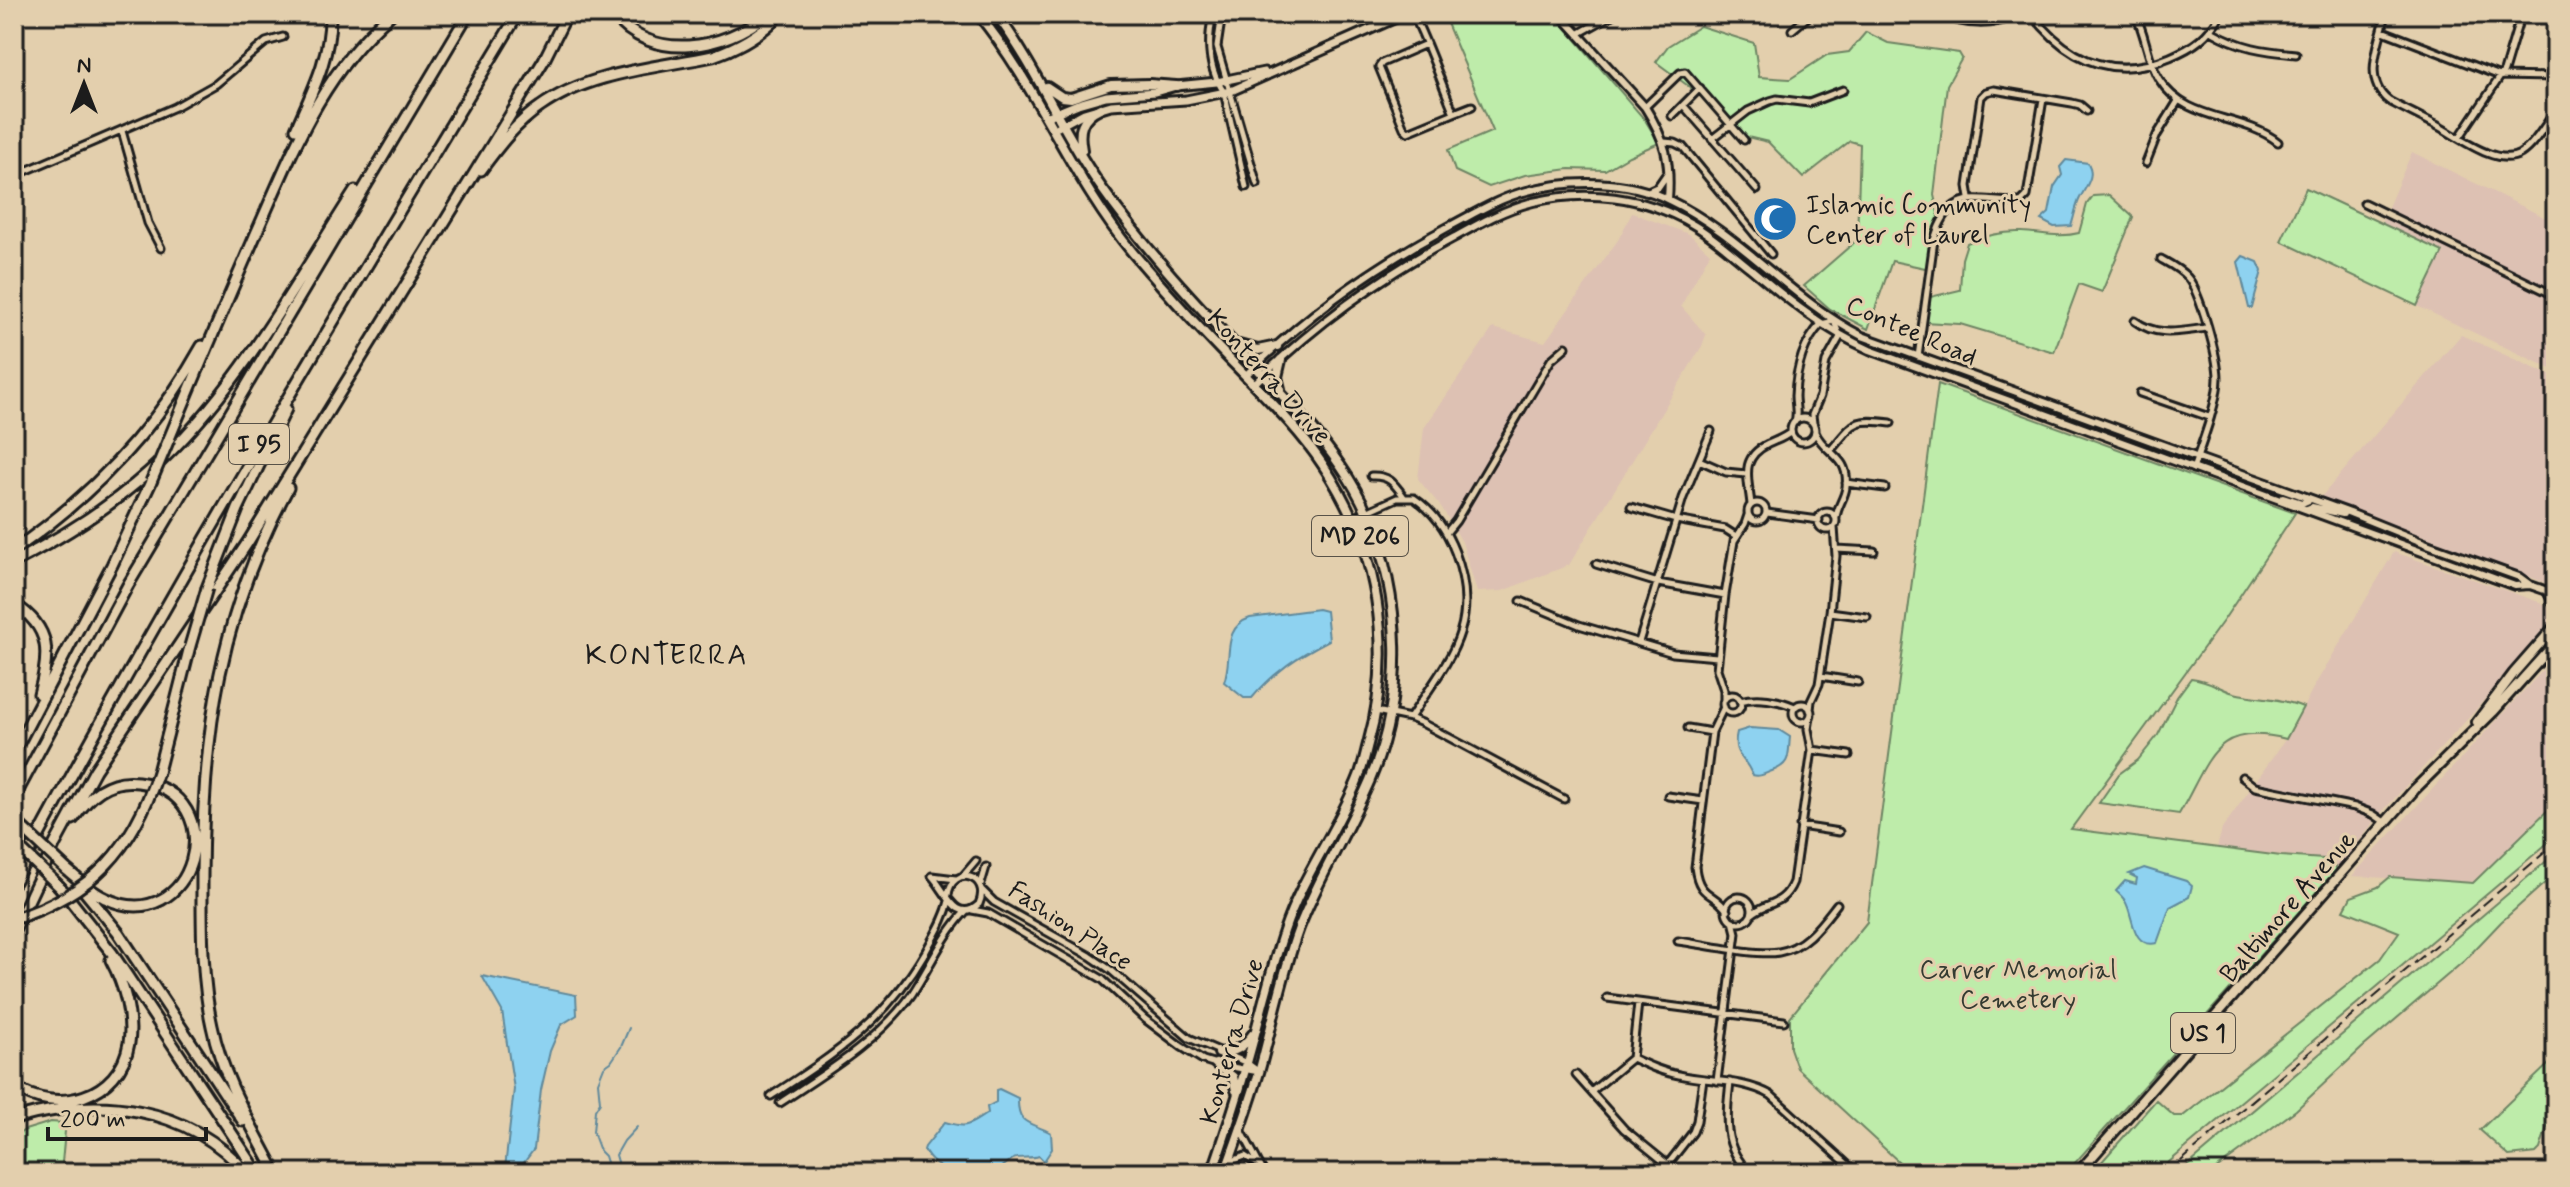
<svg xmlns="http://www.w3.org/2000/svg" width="2570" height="1187" viewBox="0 0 2570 1187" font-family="Mynerve,sans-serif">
<rect width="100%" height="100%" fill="#e3cfad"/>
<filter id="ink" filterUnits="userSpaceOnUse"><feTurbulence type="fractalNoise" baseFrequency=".0125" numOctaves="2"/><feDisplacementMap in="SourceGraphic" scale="16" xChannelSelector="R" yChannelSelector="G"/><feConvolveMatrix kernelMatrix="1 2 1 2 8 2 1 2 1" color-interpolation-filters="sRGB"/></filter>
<g filter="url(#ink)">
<path fill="#ddc1b3" d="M2412,152L2556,223V371L2417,306L2442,252L2381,223Z
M1632,213L1689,234L1710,253L1681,306L1706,335L1702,346L1569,565L1502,591L1477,592L1462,542L1442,508L1418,479L1424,428L1493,328L1545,342L1618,240Z
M2461,335L2556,378V587L2321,497Z
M2394,552L2542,603L2551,610L2553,618L2474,712L2382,812L2337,869L2324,859L2217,848L2222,829L2292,730L2312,690Z
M2556,656V734H2553L2556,737V802L2473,883L2352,876Z"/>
<path fill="#beecaa" stroke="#6d8463" stroke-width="2" d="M1443,14H1554L1645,120L1659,143L1629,156L1605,170L1569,169L1525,175L1489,187L1455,171L1448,150L1493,131Z
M1700,26L1754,43L1759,77L1790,79L1827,55L1849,52L1866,32L1888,43L1959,53L1962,58L1947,85L1934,195L1940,223L1930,269L1892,261L1868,329L1830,309L1804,286L1857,240L1860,144L1850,141L1803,178L1768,142L1735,134L1699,94L1656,62L1668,46Z
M2306,188L2443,252L2417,306L2281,241Z
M2109,195L2133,217L2102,292L2079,284L2054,352L1960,324L1923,322L1926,298L1960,290L1962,259L1967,243C1986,236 2002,231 2022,232C2042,233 2060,238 2079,233L2087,204L2093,196Z
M1938,384L2295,513L2223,621L2071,829L2281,856L2324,859L2337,869L2066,1173H1911L1797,1068L1790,1048V1017L1867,922Z
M2191,678C2211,680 2217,688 2234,693C2258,699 2279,697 2303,707L2286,739C2213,721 2210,761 2179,814L2099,803L2119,774L2138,760L2158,735L2177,697Z
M2556,802V836L2156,1173H2092L2156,1100L2174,1116H2183L2380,959L2399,932L2344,910L2351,897L2378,887L2390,877L2473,883Z
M2556,853V873L2501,922L2464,961L2362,1048L2296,1110L2211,1173H2179Z
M2553,1060H2556V1098L2540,1149L2536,1153L2509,1156L2480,1130Z
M51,1122L63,1123L65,1131L61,1173H14V1137L25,1130Z"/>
<path fill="#8ed2f0" stroke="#60899b" stroke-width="2" d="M2066,160L2088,163C2096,177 2085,187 2079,200C2075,209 2074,218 2071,226L2054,227L2041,220L2049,213L2054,187L2062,175L2060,167Z
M2243,256L2258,262L2262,271L2252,308H2249L2238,262Z
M1318,609L1326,611L1329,640C1298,656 1275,671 1252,698H1244L1224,682C1233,658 1221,628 1250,618Z
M1750,728L1779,730L1790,737C1788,756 1791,764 1772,771C1764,774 1761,777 1752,775C1746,756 1731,757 1737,732Z
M2144,868L2186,881L2192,886L2189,897L2170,907L2157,943C2131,949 2134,915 2125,901C2123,897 2119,894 2116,891L2125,881L2136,884L2137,878L2129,874Z
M482,976L576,995L577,1015L561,1025L550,1051L541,1090L534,1149L520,1168H505L514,1089L502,1011Z
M999,1089L1018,1098C1017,1127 1032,1122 1051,1133L1052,1149L1044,1161L1039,1156C1031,1159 1020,1156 1013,1159C1006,1163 1000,1171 992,1173C967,1178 936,1174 924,1150L925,1147L945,1122C969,1129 968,1125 988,1113L987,1107L996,1102V1090Z"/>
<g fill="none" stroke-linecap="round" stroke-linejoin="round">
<path stroke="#60899b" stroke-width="2" d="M606,1173L609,1169L605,1156L600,1151L593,1132L595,1110L600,1102L598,1082L604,1067L611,1062L621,1047L629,1028
M618,1173V1162L616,1155L624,1141L637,1127"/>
<g stroke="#1c1c1c" stroke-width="11">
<path id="minor" d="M1213,14C1207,41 1208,69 1224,92L1246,187
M1222,14L1217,47L1257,184
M1413,14C1429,46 1440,80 1454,113L1408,132L1404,128L1379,67L1382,63L1426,44
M2032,14C2068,61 2113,81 2170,57C2194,47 2208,37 2221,14
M2135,14C2146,34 2147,60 2159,79C2186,123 2241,113 2278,142
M2386,14C2380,43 2361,80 2389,101C2404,109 2419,116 2434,124C2455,134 2496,168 2520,154C2534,145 2546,124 2556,110
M1792,30L1811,14
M2211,31C2241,48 2263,51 2296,54
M2383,31L2500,76L2556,77
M1578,34L1614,14
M1683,105L1757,190
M1645,107L1680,73L1685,72L1744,140
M1454,113L1472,106
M1672,116L1700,88
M122,131L148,223L161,248
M2459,138L2504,71L2521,14
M1712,139L1748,111L1770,101L1777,99L1809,103L1843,90
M1664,142L1675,143L1683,147L1771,254
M2146,163L2157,135L2178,101
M14,176L175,107L216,84L266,42L283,37
M1970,198L1968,186L1981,97L1986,92L1994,90L2072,103L2080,105L2087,111
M2364,203L2556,296
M2161,259C2170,264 2180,269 2187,277C2200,291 2218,358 2218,378C2218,402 2201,446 2193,469
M2135,321C2158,338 2181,331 2207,328
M1918,357L1934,240C1951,184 1978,203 2021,202L2027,196L2043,99
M2140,393L2209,417
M1791 430a12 12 0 1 1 24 0a12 12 0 1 1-24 0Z
M1795,422C1798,413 1795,405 1795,396C1796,369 1802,344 1821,324L1834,321L1840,337L1826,362L1820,396L1812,415L1813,423
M1815,432C1824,454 1850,455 1846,487C1845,498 1837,506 1836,518
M1831,450C1855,422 1853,418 1891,423
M1699,460L1726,472L1746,474
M1371,476C1389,475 1394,483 1404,497
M1846,483L1885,488
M1748 512a9 9 0 1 1 18 0a9 9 0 1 1-18 0Z
M1751,505C1749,480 1738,459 1768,444C1777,440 1784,438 1791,432
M1631,507L1676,520L1725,529L1736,536
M1818 521a9 9 0 1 1 18 0a9 9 0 1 1-18 0Z
M1767,513L1819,520
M1353,518L1397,498H1414C1433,511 1447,531 1455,552C1483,625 1448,660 1410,718
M1447,532L1456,521L1551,360L1566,347
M1836,549L1874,551
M1596,564L1658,583L1725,595
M1521,601L1579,625L1673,653L1717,657
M1830,612L1867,617
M1639,642L1683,498L1711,431
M1821,676L1858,682
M1723 704a9 9 0 1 1 18 0a9 9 0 1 1-18 0Z
M1724,699V690L1717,669L1725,595L1734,541L1745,524L1748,515
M1740,701C1757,696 1779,700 1795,707
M1793 713a9 9 0 1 1 18 0a9 9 0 1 1-18 0Z
M1724,707L1712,732L1695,867C1699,899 1714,891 1727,911
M1810,710L1811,701L1819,684L1830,612L1836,556L1834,527
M1376,711L1410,718L1422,723L1564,799
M1688,728L1712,732
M1812,750L1849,755
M2242,777L2255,787L2355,807L2373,814L2386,823
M1668,796L1703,801
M1800,826L1839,832
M964,875L976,861
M981,884L986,867
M982,890L994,902L1090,956L1112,971L1189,1038L1247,1063L1258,1071
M948,895C952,864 992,875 979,904C956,925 946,891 932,876L956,879
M1726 910a13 13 0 1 1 26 0a13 13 0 1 1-26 0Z
M972,910L988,913L1102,979L1145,1019L1182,1047L1203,1060L1216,1064L1259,1072
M1751,915C1766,901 1783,907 1793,882L1812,750L1808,729L1810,717
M1678,941C1702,944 1757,956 1779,952C1805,948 1822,923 1837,904
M1607,998L1784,1021
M1632,1058C1647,1065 1662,1072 1679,1075C1710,1082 1743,1079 1771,1095L1857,1173
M1576,1075L1624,1129L1678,1173
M1717,1081L1736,933L1733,921
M1730,1082C1726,1117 1722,1147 1750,1173
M1591,1092L1632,1058L1638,1003
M771,1096C837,1053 885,1022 926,951C935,934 945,919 949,901
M780,1103C827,1072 879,1041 912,994C930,967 943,935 966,911
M1240,1128L1264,1173
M1230,1162L1245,1156L1256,1163
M1668,1164L1693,1132L1697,1121L1703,1079"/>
</g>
<g stroke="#1c1c1c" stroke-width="12">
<path id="tertiary" d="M1560,14L1645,107C1665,139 1671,161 1668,199
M1938,14C1965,24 1991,27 2018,14
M1647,192L1658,187L1667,174
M1245,376C1305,315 1375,266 1450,226C1475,213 1499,198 1527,191C1571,179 1627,179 1669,200C1741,234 1791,300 1862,336L2350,513L2427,544L2519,577L2530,585L2556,594
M1254,384C1314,325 1381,276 1455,237C1480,223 1505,209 1533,202C1586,189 1644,196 1692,224C1713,236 1731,253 1750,268C1788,300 1825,330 1870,350L2515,586L2530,585
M2283,497L2302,503L2311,499
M2307,509L2312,507L2343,514"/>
</g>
<g stroke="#1c1c1c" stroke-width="13">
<path id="secondary" d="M1046,117L1078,104L1106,96L1155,92L1176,86L1217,82L1264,72
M1058,127L1084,113L1111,105L1186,100L1231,91L1405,14"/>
</g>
<g stroke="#1c1c1c" stroke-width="14">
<path id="primary" d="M978,14C1039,88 1072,180 1133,253C1169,295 1206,336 1245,375C1273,404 1301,432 1323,465C1378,547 1395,649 1368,744C1365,755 1363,766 1359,776C1338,830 1302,876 1284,931C1270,973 1260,1017 1248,1059C1238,1097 1225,1135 1212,1173
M996,14C1037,68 1062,132 1101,187C1161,272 1237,345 1307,422C1330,450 1353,480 1367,513C1402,597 1406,696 1370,780C1348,831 1319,877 1299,928C1282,974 1273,1022 1260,1069C1250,1104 1237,1139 1225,1173
M1047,87L1062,97L1071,98L1111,85L1149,84L1176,86
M1082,150C1078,130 1081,117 1100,108
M1239,345L1258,350L1277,346
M1280,389L1277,377L1281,360
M2548,591L2556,606
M2477,722L2514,673L2556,625
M1219,1053C1235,1052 1243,1048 1253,1034
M1216,1064L1233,1077L1236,1090
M2078,1173L2415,789L2493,712L2556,642"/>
</g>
<g stroke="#1c1c1c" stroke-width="15">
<path id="motorway" d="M613,14C651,63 724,50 768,14
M296,129C312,92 331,56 330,14
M481,170C498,147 516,123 540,107C589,72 656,68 713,56C739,47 761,35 780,14
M169,439C197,371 226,303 255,236C292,153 320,75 391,14
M14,550C92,496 156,429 202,346
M14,562C63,537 109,508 150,471C237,393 293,287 355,191
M207,588L238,509L286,409
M14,604C52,628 50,655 39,694
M14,752L112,565L151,482
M158,772L190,646
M14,798L128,585L468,14
M66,869C78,879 91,892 105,898C194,941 236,793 138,782C108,778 89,796 73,819
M14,882C171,587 345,301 518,14
M60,887L112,953L258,1173
M81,887L118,932L243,1121
M14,931L55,844L95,770L248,542L544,60L567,14
M14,1086C56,1116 120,1098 129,1043C133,1016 124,984 111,960
M14,1119C99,1095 187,1105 247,1173
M272,1165C249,1121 222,1076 212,1026C201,977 202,925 202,875C203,731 219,617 288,488"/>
</g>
<use href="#minor" stroke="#e3cfad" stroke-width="5"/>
<use href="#tertiary" stroke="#e3cfad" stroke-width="6"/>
<use href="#secondary" stroke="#e3cfad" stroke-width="7"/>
<use href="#primary" stroke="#e3cfad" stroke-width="8"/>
<use href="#motorway" stroke="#e3cfad" stroke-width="9"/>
<path stroke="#1c1c1c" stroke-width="2" stroke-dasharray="12 6" stroke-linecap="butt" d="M2167,1173L2556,843"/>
<g stroke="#1c1c1c" stroke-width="15" stroke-linecap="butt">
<path id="motorway-bridge" d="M151,482L169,439
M190,646L207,588
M14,820L66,869
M14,843L60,887
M14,919C92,894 133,849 158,772"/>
</g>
<use href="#motorway-bridge" stroke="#e3cfad" stroke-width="9"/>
</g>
</g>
<defs>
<g id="mosque-disc" transform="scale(2.3)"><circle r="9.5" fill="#1f6fb2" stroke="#e3cfad"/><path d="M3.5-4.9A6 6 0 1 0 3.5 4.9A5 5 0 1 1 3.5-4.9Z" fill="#fff"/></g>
</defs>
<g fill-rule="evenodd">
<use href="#mosque-disc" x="1775" y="219"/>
</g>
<g text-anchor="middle" stroke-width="6" stroke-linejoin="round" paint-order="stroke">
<g fill="#e3cfad" stroke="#585248" stroke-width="2">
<rect x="229" y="424" width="60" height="40" rx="6"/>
<rect x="1312" y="516" width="96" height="40" rx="6"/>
<rect x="2171" y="1013" width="64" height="40" rx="6"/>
</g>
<g font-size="24" font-weight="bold" fill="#1c1c1c">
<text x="259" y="452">I 95</text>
<text x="1360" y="544">MD 206</text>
<text x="2203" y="1041">US 1</text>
</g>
<g font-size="26" fill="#1c1c1c" stroke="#e3cfad" text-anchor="start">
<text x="1806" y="213">Islamic Community<tspan x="1806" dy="30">Center of Laurel</tspan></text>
</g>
<g font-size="26" fill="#1c1c1c" stroke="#e3cfad">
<text transform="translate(1912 330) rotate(23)" y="9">Contee Road</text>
<text transform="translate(1270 376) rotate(48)" y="9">Konterra Drive</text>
<text transform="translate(2287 906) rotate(-49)" y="9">Baltimore Avenue</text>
<text transform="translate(1071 925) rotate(33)" y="9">Fashion Place</text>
<text transform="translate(1231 1041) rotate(-74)" y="9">Konterra Drive</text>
</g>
<g font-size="26" fill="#343b31" stroke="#e3cfad">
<text x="2018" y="978">Carver Memorial<tspan x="2018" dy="30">Cemetery</tspan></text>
</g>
<g font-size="30" letter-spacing="2" fill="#1c1c1c" stroke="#e3cfad">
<text x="667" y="664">KONTERRA</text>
</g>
</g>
<rect width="2570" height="1187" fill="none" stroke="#e3cfad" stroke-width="48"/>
<rect x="24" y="24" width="2522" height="1139" fill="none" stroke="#1c1c1c" stroke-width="3" filter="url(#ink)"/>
<g transform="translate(84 84)" stroke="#e3cfad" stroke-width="6" paint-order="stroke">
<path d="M0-6L14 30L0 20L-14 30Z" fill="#1c1c1c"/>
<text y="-12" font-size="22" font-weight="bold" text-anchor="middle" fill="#1c1c1c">N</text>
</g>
<path d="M48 1127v12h158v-12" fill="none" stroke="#1c1c1c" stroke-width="4"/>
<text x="60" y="1127" font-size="24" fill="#1c1c1c" stroke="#e3cfad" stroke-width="6" paint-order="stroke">200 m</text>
</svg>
